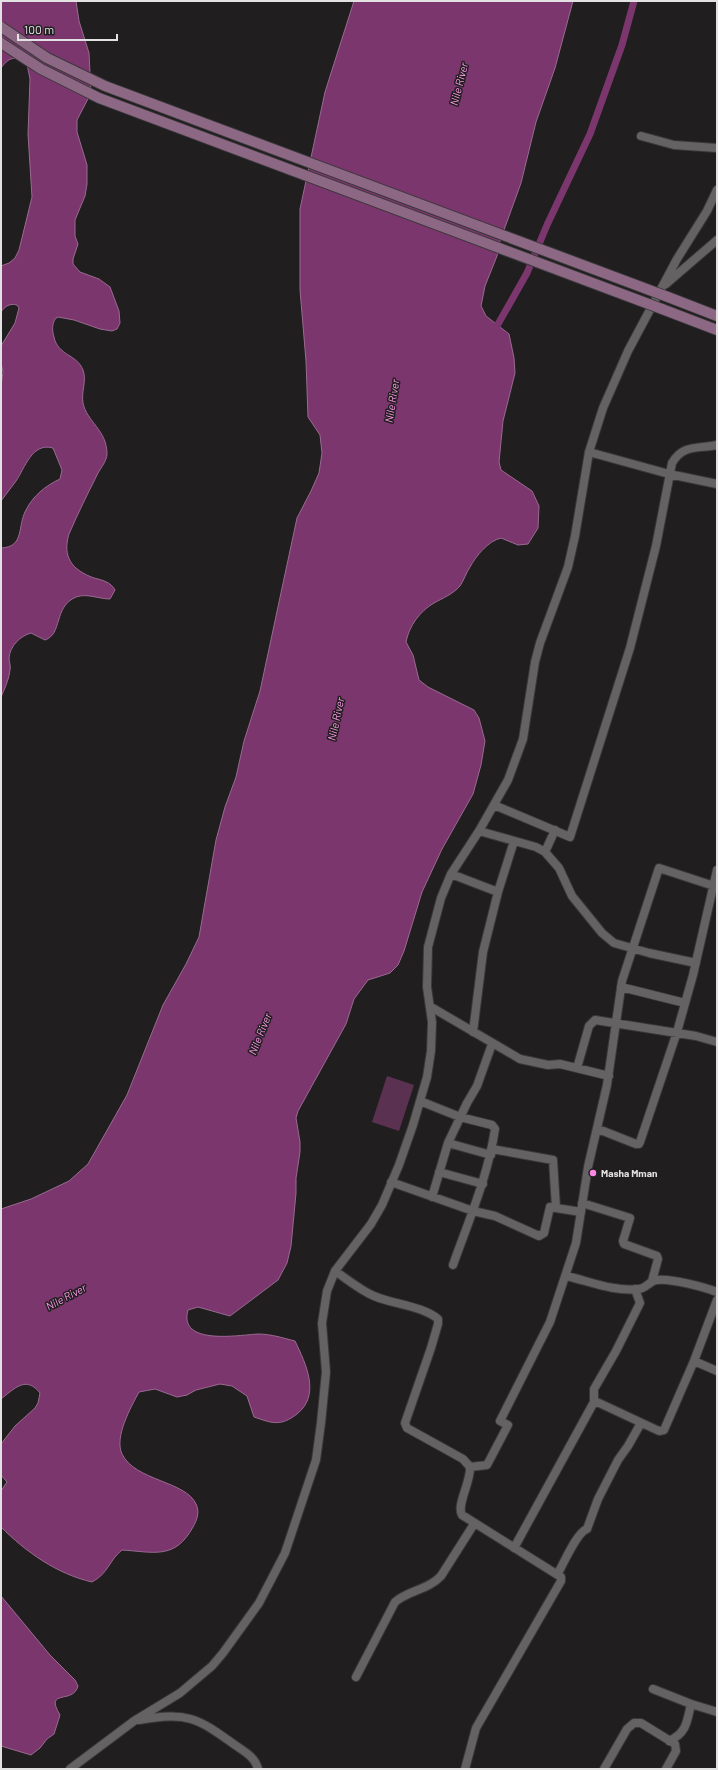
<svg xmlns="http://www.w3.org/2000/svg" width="718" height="1770" viewBox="0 0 718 1770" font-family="Barlow,sans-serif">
<rect width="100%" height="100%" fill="#201e1f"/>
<path fill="#5b3152" d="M387,1076L414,1085L399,1131L372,1122Z"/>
<path fill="#7b366e" stroke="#9a6a91" d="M1,1H76L79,21L89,53L91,93L77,120V132L87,165V184L85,196L75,220V236L78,244L73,259V264L80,272L99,279L110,287L119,311L120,323L117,329L112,331L100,329L74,320L58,317L55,319C52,325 52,330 54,337C58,356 77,354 83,370C87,380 81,392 83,403C87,422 107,430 107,454C107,460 101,468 98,473C88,493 78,513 69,534C62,557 72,570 94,578C102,580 111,582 115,590L110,599C99,599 87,593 76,597C53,607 63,634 45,640L31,633C20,636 10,646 9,658C9,662 11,666 10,670C9,679 5,688 1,697V548C25,547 17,526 26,510C33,496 45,486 60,479L62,470L53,448C32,442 25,468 16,481C11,488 6,494 1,501V386L3,372L1,363V346L15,323L19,308L17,305C10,303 5,306 1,312V266L9,263L15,258L19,250L32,197L28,134L30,79L27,64C15,56 10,56 1,68Z
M354,1H573L555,68L536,122L521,183L500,241L497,256L485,286L481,306L486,316L509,334L514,358L515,373L503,421L499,462L501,470L532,491L539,506L538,528L528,544L518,545L501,538C488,541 476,556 470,567C466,573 464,580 460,586C453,594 443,598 434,603C420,611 409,626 406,642L413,655L419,680L428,687L474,710L479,718L485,741L481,765L473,794L442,849L422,892L404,951L398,965L390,973L368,980L354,999L346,1024L298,1111L296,1118L300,1142V1152L296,1178V1193L291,1246L287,1263L278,1280L230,1316L198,1307L188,1310C178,1346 239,1335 258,1334C271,1334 283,1338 295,1341C306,1364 321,1395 297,1414C280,1427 272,1423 254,1417L247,1396L232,1386L220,1384L196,1390L187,1395L177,1397L155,1389L139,1392C131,1407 114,1437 122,1454C135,1481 186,1481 196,1504C200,1512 197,1520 193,1527C175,1560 154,1552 122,1550C109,1560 109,1573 92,1582C57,1574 26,1552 1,1527V1491L7,1482L1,1475V1444L15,1426L35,1408L38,1403L40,1393C26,1375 14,1389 1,1399V1209L31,1199L69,1181L88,1164L127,1095L163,1005L186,964L199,937L216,840L225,807L236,777L244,741L260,691L297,518L311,491L319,473L322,453L320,435L308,417L306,361L300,290V209L325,92Z
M1,1596L50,1655L75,1680L78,1686C73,1705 44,1688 60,1715L54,1734L47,1739L40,1748L31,1755L1,1746Z"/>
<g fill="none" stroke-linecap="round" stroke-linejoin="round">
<path stroke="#7b366e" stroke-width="7" d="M493,333L527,273L547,225L590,134L622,45L634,1"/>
<g stroke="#3a3839" stroke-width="10">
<path id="minor" d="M641,136L674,145L717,148
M666,284L717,240
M589,452L669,474L717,484
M494,805L570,837L630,648L656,546L672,463C683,444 698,449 717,445
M479,831L536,847L545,852L559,868L572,896L602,933L614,943L649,953L696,963
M545,852L555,830
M451,874L498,892
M621,987L685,1003
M431,1007L520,1059L548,1065L560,1064L609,1076
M473,1032L483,952L498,892L514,841
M577,1068L589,1026L595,1020L696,1036L717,1042
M420,1101L460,1117L492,1125L495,1129C488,1176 469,1220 453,1265
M598,1129L636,1144H639L640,1142L677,1032L693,975L717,870
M448,1143L491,1155
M492,1149L553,1160L556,1208
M439,1172L483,1184
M391,1182L473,1211L495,1216L539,1236L544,1233L550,1207L581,1212
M432,1197L448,1143L467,1103L477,1086L492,1044
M582,1203L630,1218L623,1241L624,1244L657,1256L658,1259L652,1281
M335,1271C347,1279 360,1290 374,1296C392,1304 423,1306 438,1319V1324L431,1348L405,1423L407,1428L463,1459L470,1467C471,1482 456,1505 462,1515L561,1577V1581L476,1728L465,1769
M566,1276C589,1281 614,1292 638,1289C646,1289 649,1281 657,1280C670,1278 704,1287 717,1292
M694,1361L717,1371
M594,1402V1389L616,1351L640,1303L635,1289
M470,1467L487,1465L508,1425L500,1421L550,1322L576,1243L588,1167L607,1085L622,981L659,868L714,886
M514,1548L594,1402H597L659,1431L664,1430L694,1361L717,1300
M558,1573C564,1563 577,1532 587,1529L598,1499L618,1460L628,1446L641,1423
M356,1677L395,1602C409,1590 428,1590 441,1576L474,1524
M653,1689L691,1704L717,1712
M139,1720C188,1712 196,1717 235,1745C245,1752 255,1757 258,1769
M669,1741C687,1733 687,1721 691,1704
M70,1769L134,1721L180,1693L212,1666L223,1653L259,1603L285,1553L316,1460L321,1423L326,1372L322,1323L327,1291L335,1271L371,1224L382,1205L399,1165L413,1125L427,1077L431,1051L432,1022L427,987L428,947L441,898L451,874L479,831L508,780L523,739L535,662L540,643L568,567L575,536L589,452L603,408L628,351L677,259L707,211L717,190
M604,1769L627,1729L634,1723H641L675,1744L676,1751L666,1769"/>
</g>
<g stroke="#3a3839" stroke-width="12">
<path id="major" d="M668,297L717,316
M662,309L717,330"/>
</g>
<use href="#minor" stroke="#656264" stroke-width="8"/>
<use href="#major" stroke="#8d6885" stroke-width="10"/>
<g stroke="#3a3839" stroke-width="12" stroke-linecap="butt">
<path id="major-bridge" d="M1,27L47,58L105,86L668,297
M1,43L41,69L99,98L662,309"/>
</g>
<use href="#major-bridge" stroke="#8d6885" stroke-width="10"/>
</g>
<circle fill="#fc86e4" stroke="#201e1f" stroke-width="1.5" cx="593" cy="1173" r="4"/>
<g text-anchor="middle" stroke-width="3" stroke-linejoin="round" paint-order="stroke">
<g font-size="10" font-weight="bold" fill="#e3e2e3" stroke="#201e1f" text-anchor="start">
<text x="601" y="1177">Masha Mman</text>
</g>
<g font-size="11" font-style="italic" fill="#fe9ce9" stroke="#201e1f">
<text transform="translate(459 84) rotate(-76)" y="4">Nile River</text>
<text transform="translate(392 401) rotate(-81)" y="4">Nile River</text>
<text transform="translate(336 719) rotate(-78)" y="4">Nile River</text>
<text transform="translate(260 1034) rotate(-68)" y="4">Nile River</text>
<text transform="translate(66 1297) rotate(-28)" y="4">Nile River</text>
</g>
</g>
<rect width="718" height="1770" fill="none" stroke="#e3e2e3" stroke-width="4"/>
<path d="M18 34v6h99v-6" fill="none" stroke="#e3e2e3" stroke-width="2"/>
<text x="24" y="34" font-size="12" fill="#e3e2e3" stroke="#201e1f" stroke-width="3" paint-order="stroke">100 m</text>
</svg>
